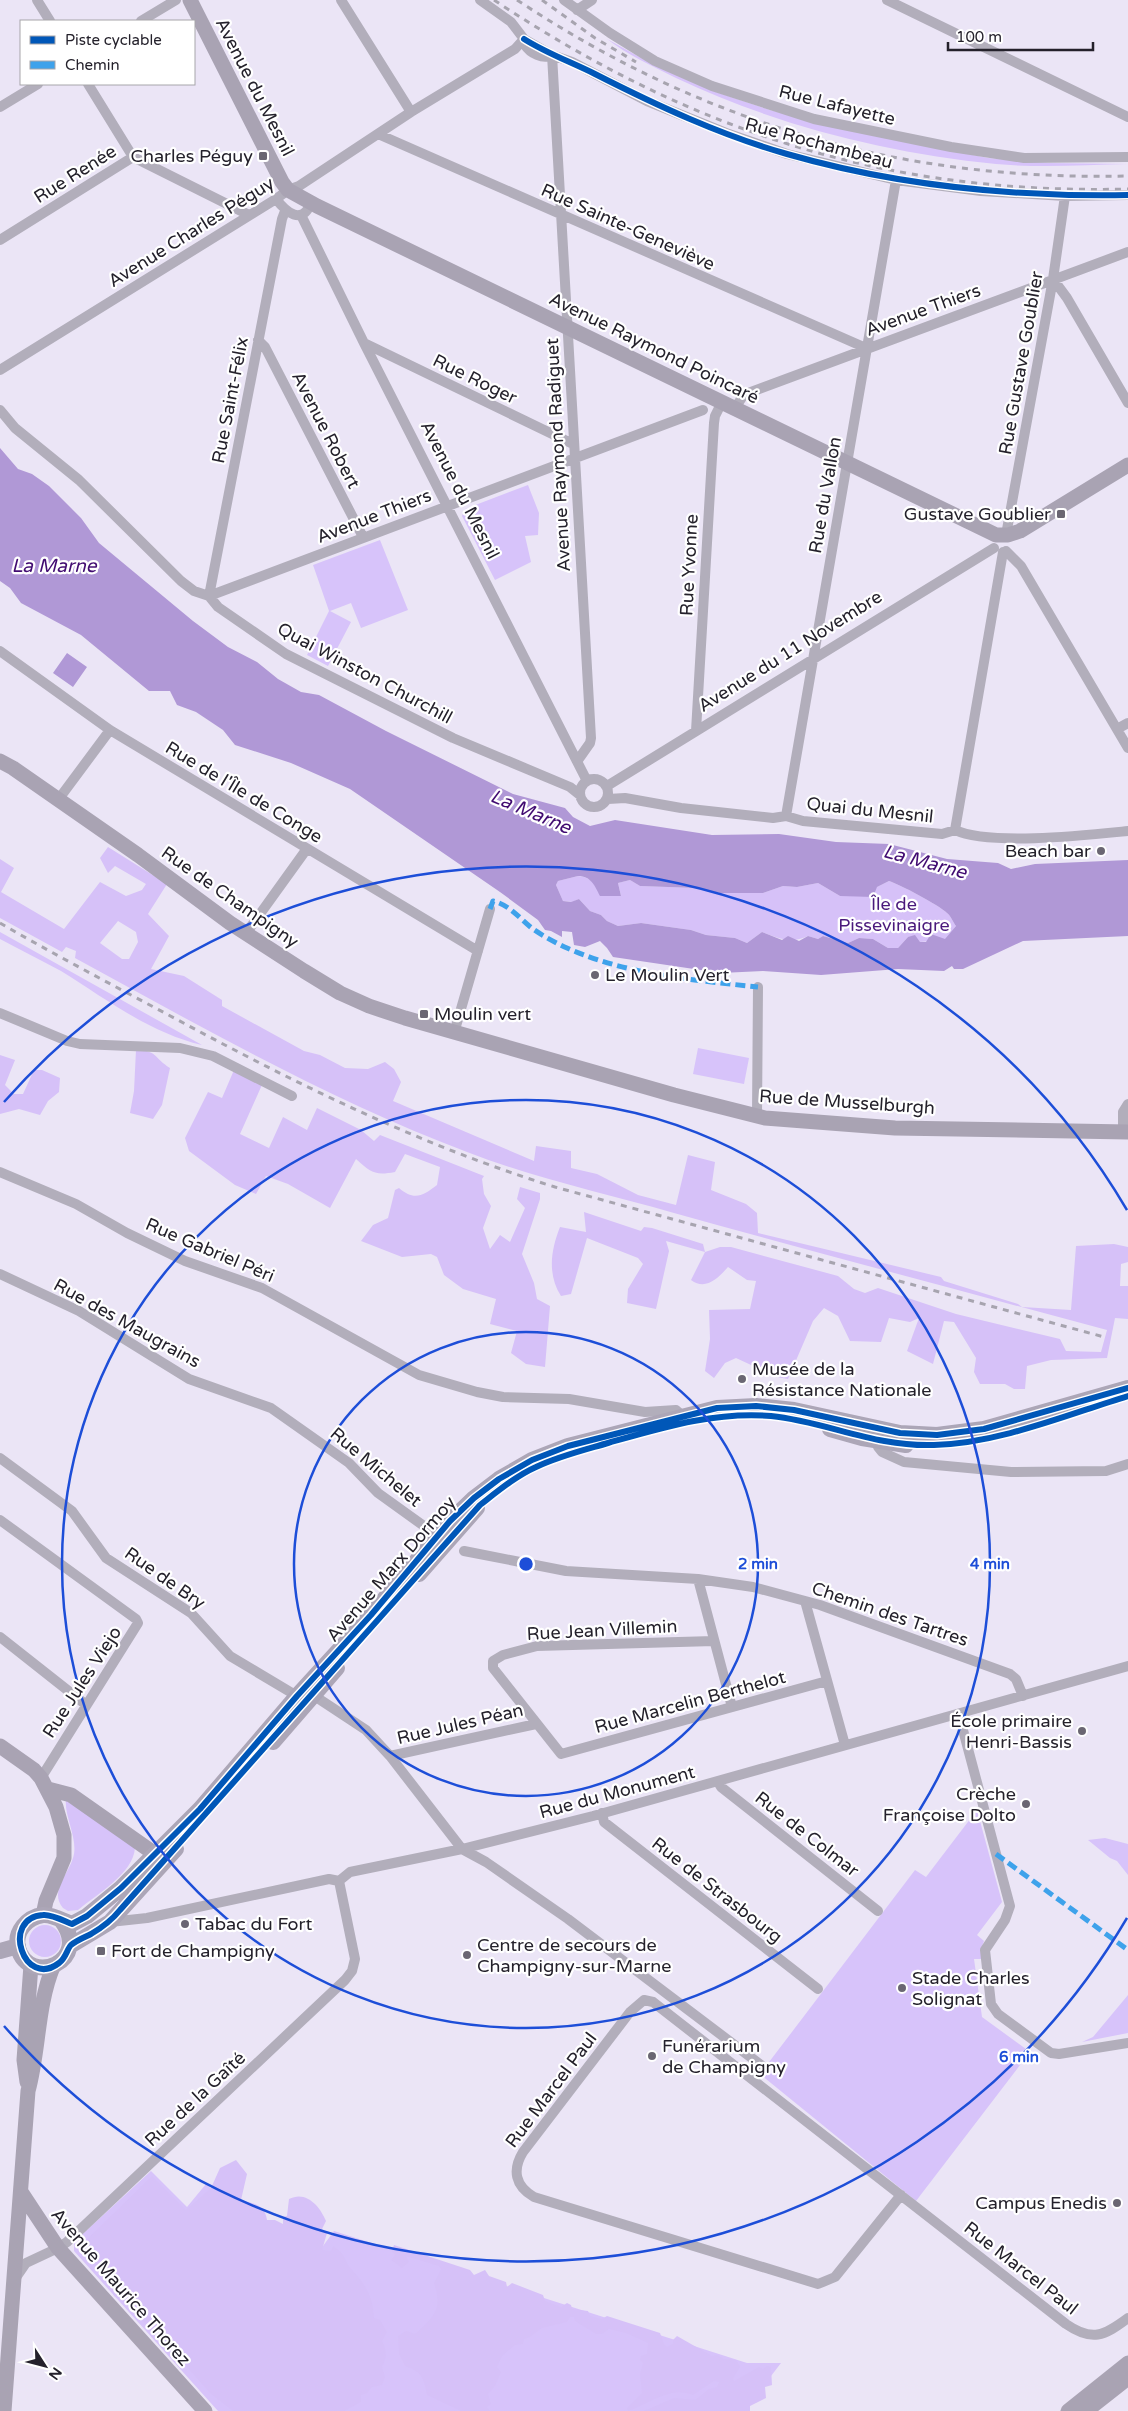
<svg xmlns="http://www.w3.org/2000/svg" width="1128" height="2411" viewBox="0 0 1128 2411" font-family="'Varela Round',sans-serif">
<rect width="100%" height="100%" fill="#ebe5f6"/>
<path fill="#d7c3fa" d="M607,39L654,65L713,91L770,110L834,127L988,158L1048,163L1128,164C1084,165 1039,168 996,164C886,153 775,125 676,78C652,66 628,55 607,39Z
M528,485L539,513L538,535L525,536L531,562L495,580L462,516L465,509Z
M380,540L408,610L361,628L351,603L330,611L351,622L328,666L307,655L329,611L313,565Z
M0,932L202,1045C150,1033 106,999 61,971C41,960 20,950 0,939Z
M698,1048L749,1058L744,1084L693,1074Z
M66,1800L135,1848C133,1874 97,1894 78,1910L68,1911L63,1908C49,1891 68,1875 73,1858C79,1840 64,1816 66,1800Z
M977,1810L1002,1902L977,1935L984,1941L981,1949V1959H974L982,2017L1030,2052L916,2201L760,2074L915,1870L926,1877Z
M1105,1838L1128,1844V1875L1117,1861L1110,1858L1088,1840Z
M29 1941a16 16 0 1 1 32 0a16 16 0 1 1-32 0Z
M1128,1995V2033L1082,2042L1093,2037Z
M151,2171L187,2207L206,2184L304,2272L334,2231L747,2363H781L744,2411H218L74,2251V2242Z"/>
<path fill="#d6c1f8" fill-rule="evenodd" d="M108,847L167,884L148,914L169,936L151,969L184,976L222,1000V1006L304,1051L320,1055L345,1068L368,1069L385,1062L394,1069L401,1082L393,1101L534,1161L536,1146L571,1151V1168L597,1174L638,1195L676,1205L688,1155L715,1162L711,1190L746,1204L757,1213L758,1233L941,1277L944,1281L1018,1304L1022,1307L1071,1310L1076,1246L1114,1244L1128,1247V1262L1121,1264L1120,1286H1128V1319L1115,1318L1107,1358L1051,1360L1027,1366L1025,1389H1014L1005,1384H980L974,1372L976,1358L954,1322L944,1321L933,1364L907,1351L919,1318L910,1322L889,1318L881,1342L850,1341L838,1316L824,1308L813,1321L788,1379L777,1377L736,1358L725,1363L714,1378L705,1371L710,1339L709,1310L750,1309L756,1281L747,1280L728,1267C718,1278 706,1291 691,1280L705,1252L666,1241L669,1251L656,1309L627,1303L628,1289L643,1264L638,1258L587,1238L571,1294L561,1296C547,1274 551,1250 560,1227L586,1232L584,1212L641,1231L644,1227L652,1228L703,1244L705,1252L720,1247H731L838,1276L854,1289L865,1293L878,1288L956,1314L1060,1339L1066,1351L1101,1352L1107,1330C962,1291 818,1253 674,1213C604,1193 534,1178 467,1152C330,1100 203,1028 75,958L76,951L66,947L62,952L0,918V859L14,868L1,892L64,929L100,882L126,896L142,890L146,884L115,866L108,873L100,858ZM118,921L136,932L138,942L129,959H122L100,943Z
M578,876C590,876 598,887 605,895L621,896L618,883L630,880L640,886L696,888L720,893H763L783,886L797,887L818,883L840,896L877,887L889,881C899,884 939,905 947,913C951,916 953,922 956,926L945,940L920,942L908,937L898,948H888L873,939L859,938L848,943L823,936L818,939L808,936C791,944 778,938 762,932L747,943L735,938L706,935L691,930L641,923L618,926L607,921L601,915L590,911L579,899L572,902L563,901L556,885L558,881Z
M136,1050C157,1050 154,1058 170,1068L162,1105L153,1119L130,1113L134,1091Z
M0,1055L15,1060L5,1085L14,1094H23L34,1070H42L60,1078L59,1092L48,1101L40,1115L19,1109L0,1114Z
M237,1063L265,1078L240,1134L269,1148L283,1117L307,1130L317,1108L361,1130L374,1141L380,1135L484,1176L482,1179L484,1194L491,1206L483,1228L490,1249L500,1235L510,1242L525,1208L517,1199L520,1187L540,1193V1199L522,1254L534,1283L537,1299L550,1306L545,1367L526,1364L511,1353L517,1331L490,1324L496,1299L463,1289L444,1275L437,1257L431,1254L402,1257L361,1241L373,1225L388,1218L395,1190L399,1188C414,1201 423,1196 437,1185L440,1167L405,1154L395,1172C374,1176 371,1172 356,1159L330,1208L288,1184L266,1176L256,1194L235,1185L189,1151L185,1138L208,1092L222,1098Z
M236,2160L247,2174L241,2200C255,2204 265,2205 267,2220H275L283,2224V2217L287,2216L289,2199C306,2190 320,2206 326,2221L322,2229L327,2233L322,2250L331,2251L333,2246C348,2256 343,2260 352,2270C366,2285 373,2297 374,2318L380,2320L387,2332L382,2341C387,2351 387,2357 382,2367L385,2377L382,2385L372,2387L367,2393L361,2395V2402L344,2411H233L211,2394L168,2346L126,2304L114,2296L111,2289L80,2246L152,2176L186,2210L211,2188L220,2168Z
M394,2245L470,2270L474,2275L485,2270L489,2276L506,2282L507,2287L512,2283L543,2295L545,2301L561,2307L567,2303L571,2305L572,2309L588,2311L590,2316L602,2319L607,2316L660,2333L664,2344L667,2347L673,2344V2340L677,2336L712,2356L717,2355L724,2359L736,2360L740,2367L733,2378L734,2381L759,2367L763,2369L767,2366L771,2367L772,2385L765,2387L766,2398L750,2406V2411H644L674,2398L695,2400L709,2389L717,2387L719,2382L714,2381L693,2395C671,2385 649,2404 628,2411L627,2408L642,2393L640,2374L643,2363L640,2360L641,2356L647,2354L648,2343L626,2333L609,2329L602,2334H596L575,2321L574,2317H570L567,2322L542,2328L530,2337L524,2339L523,2344L515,2345L502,2356L497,2367L501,2372L495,2386L488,2394L491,2404L487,2407L490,2411H461L427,2395C424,2378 422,2372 405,2366L399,2354L398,2336L406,2331L415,2334C434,2316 443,2310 434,2283L441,2269L439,2266L406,2256L409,2262L402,2268L391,2260L395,2255L392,2252Z"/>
<path fill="#b098d6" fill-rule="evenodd" d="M0,448L18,469L32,474L49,486L81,518L99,543L193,621L228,647L257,662L278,679L301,692L319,695L386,731L513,794L565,808L573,817L590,826L615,820L712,835L779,834L836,842L889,844L947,859L998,863L1011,869L1035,864L1128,860V936L1023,941L963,969H954L952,966L944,971L898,969L821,975L763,971L721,973L613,957L607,948L600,941L585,947L574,945L572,932L562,931V937L551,931L545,930L538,920L500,892L350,789L291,763L235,745L223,730L196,712L177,705L170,691H149L81,635L21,603L10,588L0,581ZM578,876C591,876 595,886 600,896H621L618,883L630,880L640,886L696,888L720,893H763L783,886L797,887L818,883L840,896L873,897L877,887L889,881C899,884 939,905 947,913C951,916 953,922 956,926L945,939L931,934L926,942H920L915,935L908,937L898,948H888L873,939L859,938L848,943L823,936L818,939L808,936L799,941L788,936L782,940L762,932L747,943L735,938L706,935L691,930L641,923L618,926L607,921L601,915L590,911L579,899L571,902L563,901L556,885L558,881Z
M67,653L87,667L73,687L53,673Z"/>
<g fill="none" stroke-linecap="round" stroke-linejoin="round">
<path stroke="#b2aebb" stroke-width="10" d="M37,0L50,21
M341,0L411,112
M480,0L511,22L524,39L552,55L572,62L647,101L726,133L787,154L896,180L981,191L1065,196L1128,195
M564,0L610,33L655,61L712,86L814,119L951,147L1024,158L1128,157
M887,0L1128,117
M577,10L592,0
M141,21L176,0
M525,45C530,53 543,60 552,55
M552,55L591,738L590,743L578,760
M88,84L133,157
M0,107L38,84
M378,134L866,348
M276,199C286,212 302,226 311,203
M301,215L364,343L587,781
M0,240L133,157L249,215
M1053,279L1067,298L1128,403
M258,340L265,347L363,537
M364,343L573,444
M0,370L276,199L288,190L299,186L411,112L515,49L524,39
M735,408L743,396L751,392L1128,252
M0,410L15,428L79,480L181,581L194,591L209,596L703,410
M1006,535L1053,279L1065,196
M1006,551L1021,566L1128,748
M209,596L218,607L286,654L453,738L570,787L580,795
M209,596L282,219L285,211
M0,651L110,730L478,951
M1117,729L1128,723
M696,731L714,423L715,416L722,402
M580 793a14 14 0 1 1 28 0a14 14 0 1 1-28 0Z
M607,786L994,548
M608,799L625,798L681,808L773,818L786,816L803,821L942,834L955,830C989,846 1088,835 1128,831
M58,800L110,730
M786,816L896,180
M955,830L1003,552
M247,932L306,850
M0,1013L67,1041L80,1044L180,1048L213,1056L292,1096
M454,1033L490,909
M757,1116L758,987
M1123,1132V1112L1128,1104
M0,1172L76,1204L127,1233L185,1261L262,1288L419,1375L477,1392L503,1397L569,1399L645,1412L676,1410L684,1417
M0,1274L79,1311L189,1379L271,1408L349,1463L378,1493L442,1539
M880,1437L878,1447L882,1452L904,1462L1011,1472L1106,1471L1128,1464
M0,1458L72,1511L106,1558L191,1613L230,1656L297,1696L313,1695L366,1730L390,1756L462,1849L486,1862L568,1919L761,2065
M0,1520L136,1619L138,1623L41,1778
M464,1551L566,1571L698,1579L753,1587L820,1605L1010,1674L1016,1679L1023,1696
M698,1579L732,1707
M805,1601L845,1745
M0,1637L85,1704
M714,1641L537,1646L503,1655L493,1661V1668L561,1754L827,1681
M959,1715L1010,1906L1005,1920L985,1950L991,2004L998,2014L1051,2053L1059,2054L1128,2043
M390,1756L536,1724
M718,1782L721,1787L878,1911
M602,1813L604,1822L818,1989
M339,1881L350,1872L462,1849L593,1816L1128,1666
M110,1922L147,1918L329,1879L339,1881
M901,2195L835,2277L818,2284L534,2197C515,2186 512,2170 523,2152L630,2012L644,2000L653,2002L1066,2324C1092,2342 1104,2336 1128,2318
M15,2279L26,2263L58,2248L67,2242L345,1980L352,1971L355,1959L339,1881"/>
<path stroke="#a9a3b3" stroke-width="15" d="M190,0L282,182L288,190L317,206L996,535H1008L1020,531L1128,465
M0,761L13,768L138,855L230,923L304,971L340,993L369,1006L405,1018L674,1095L765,1118L895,1128L1128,1132
M0,1746L34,1770L41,1778L56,1807L64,1835V1858L46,1901L43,1915
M48,1789L71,1795L155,1854
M27,2082L24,2060L31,1965
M21,2192L58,2248L205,2411
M4,2411L28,2091C39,2051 37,2006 53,1967
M1068,2411L1128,2363
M1086,2411L1128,2378"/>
<path stroke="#aca6b7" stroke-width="16" d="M830,1429L862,1438L906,1445
M419,1574L477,1508
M273,1742L337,1668
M61,1920C93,1962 29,1987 18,1948C14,1932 27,1917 43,1915C52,1914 63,1921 72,1924L87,1916L121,1888L200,1809L297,1696L371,1615L450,1521L474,1498L499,1479L532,1460L568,1446L717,1408L756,1406L794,1410L900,1433L937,1435L984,1429L1128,1388
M70,1946L110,1922L176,1849
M0,1951L18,1946"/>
<path stroke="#a7a4af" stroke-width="3" stroke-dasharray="6 6" stroke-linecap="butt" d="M494,0C693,132 887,195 1128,189
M517,0C706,125 902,181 1128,176
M542,0L595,38L636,62
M0,923C62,959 126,992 189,1026C307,1089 426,1147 555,1187L1104,1337"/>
<path stroke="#3ea2eb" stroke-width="5" stroke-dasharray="10 5" stroke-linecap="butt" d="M490,909L493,901C510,905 520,919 533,929C543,936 556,943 567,948C628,975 692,980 758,987
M996,1854L1128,1950"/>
<g stroke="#fff" stroke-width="9">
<path id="cycleway" d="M524,39C546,53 571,62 595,74C656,105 720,135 787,154C898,186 1013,197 1128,195
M1128,1388L984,1429L937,1435L900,1433L794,1410L756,1406L717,1408L568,1446L532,1460L499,1479L474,1498L450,1521L371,1615L297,1696L200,1809L121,1888L87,1916L72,1924C64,1921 52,1914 43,1915C0,1918 24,1990 59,1963C66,1958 67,1949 71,1945C77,1940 85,1937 91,1934C103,1927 112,1920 120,1910C241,1775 361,1640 480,1505C498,1491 516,1476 536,1467C559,1456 584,1450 608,1443C661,1428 716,1411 771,1416C828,1422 874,1447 934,1445C1000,1443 1066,1415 1128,1396"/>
</g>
<use href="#cycleway" stroke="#0057b8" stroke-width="6"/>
</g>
<g fill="none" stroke="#1d4ed8" stroke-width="2.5">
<circle cx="526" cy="1564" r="232"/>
<circle cx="526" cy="1564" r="464"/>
<path d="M1127 1918A697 697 0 0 1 4 2026M4 1102A697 697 0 0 1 1127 1210"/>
</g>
<g fill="#6a6672" stroke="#fff" stroke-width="2">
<rect x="258" y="151" width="10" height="10" rx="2.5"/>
<rect x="1056" y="509" width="10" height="10" rx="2.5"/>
<circle cx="1101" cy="851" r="5"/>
<circle cx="595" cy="975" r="5"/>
<rect x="419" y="1009" width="10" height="10" rx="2.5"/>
<circle cx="742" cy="1379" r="5"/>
<circle cx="1082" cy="1731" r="5"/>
<circle cx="1026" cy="1804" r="5"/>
<circle cx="185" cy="1924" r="5"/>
<rect x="96" y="1946" width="10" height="10" rx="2.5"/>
<circle cx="467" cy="1955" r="5"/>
<circle cx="902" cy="1988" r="5"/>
<circle cx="652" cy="2056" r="5"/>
<circle cx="1117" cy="2203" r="5"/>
</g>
<g text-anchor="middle" stroke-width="4.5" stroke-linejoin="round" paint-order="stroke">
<g font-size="18" fill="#24212b" stroke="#fff">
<text transform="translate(255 87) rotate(63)" y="6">Avenue du Mesnil</text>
<text transform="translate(837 105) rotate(14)" y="6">Rue Lafayette</text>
<text transform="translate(819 143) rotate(15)" y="6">Rue Rochambeau</text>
<text transform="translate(75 174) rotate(-32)" y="6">Rue Renée</text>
<text transform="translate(628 227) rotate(24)" y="6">Rue Sainte-Geneviève</text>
<text transform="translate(191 232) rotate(-32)" y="6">Avenue Charles Péguy</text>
<text transform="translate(923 310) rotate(-20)" y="6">Avenue Thiers</text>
<text transform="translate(654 348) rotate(26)" y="6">Avenue Raymond Poincaré</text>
<text transform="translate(1021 363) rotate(-80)" y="6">Rue Gustave Goublier</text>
<text transform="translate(475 379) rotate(26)" y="6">Rue Roger</text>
<text transform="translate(230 400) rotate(-79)" y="6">Rue Saint-Félix</text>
<text transform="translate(326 430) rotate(63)" y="6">Avenue Robert</text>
<text transform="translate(558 455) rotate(-93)" y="6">Avenue Raymond Radiguet</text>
<text transform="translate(460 490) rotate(63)" y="6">Avenue du Mesnil</text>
<text transform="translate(825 495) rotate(-80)" y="6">Rue du Vallon</text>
<text transform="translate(374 516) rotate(-21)" y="6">Avenue Thiers</text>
<text transform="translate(689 565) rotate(-87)" y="6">Rue Yvonne</text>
<text transform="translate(790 651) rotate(-32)" y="6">Avenue du 11 Novembre</text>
<text transform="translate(365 673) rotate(28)" y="6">Quai Winston Churchill</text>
<text transform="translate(244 792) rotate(31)" y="6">Rue de l'Île de Conge</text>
<text transform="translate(870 810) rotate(6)" y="6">Quai du Mesnil</text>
<text transform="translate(230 897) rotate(35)" y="6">Rue de Champigny</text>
<text transform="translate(847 1102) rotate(4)" y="6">Rue de Musselburgh</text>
<text transform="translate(210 1250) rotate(23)" y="6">Rue Gabriel Péri</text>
<text transform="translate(127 1323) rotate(29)" y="6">Rue des Maugrains</text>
<text transform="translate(376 1467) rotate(40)" y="6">Rue Michelet</text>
<text transform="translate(391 1569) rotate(-49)" y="6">Avenue Marx Dormoy</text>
<text transform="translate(165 1578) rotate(35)" y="6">Rue de Bry</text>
<text transform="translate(890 1614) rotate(19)" y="6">Chemin des Tartres</text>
<text transform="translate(602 1630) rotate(-3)" y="6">Rue Jean Villemin</text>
<text transform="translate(82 1682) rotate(-57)" y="6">Rue Jules Viejo</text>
<text transform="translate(690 1702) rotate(-15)" y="6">Rue Marcelin Berthelot</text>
<text transform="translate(460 1724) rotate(-13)" y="6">Rue Jules Péan</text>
<text transform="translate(617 1792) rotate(-15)" y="6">Rue du Monument</text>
<text transform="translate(807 1834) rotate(38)" y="6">Rue de Colmar</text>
<text transform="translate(717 1890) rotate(38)" y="6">Rue de Strasbourg</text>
<text transform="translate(551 2090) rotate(-53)" y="6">Rue Marcel Paul</text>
<text transform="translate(195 2099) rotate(-43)" y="6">Rue de la Gaîté</text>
<text transform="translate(1021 2268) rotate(38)" y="6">Rue Marcel Paul</text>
<text transform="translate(121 2287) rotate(49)" y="6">Avenue Maurice Thorez</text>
</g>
<g font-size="18" fill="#24212b" stroke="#fff" text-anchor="start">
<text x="253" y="162" text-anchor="end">Charles Péguy</text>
<text x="1051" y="520" text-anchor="end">Gustave Goublier</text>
<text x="1091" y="857" text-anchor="end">Beach bar</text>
<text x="605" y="981">Le Moulin Vert</text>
<text x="434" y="1020">Moulin vert</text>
<text x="752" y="1375">Musée de la<tspan x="752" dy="21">Résistance Nationale</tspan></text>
<text x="1072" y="1727" text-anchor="end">École primaire<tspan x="1072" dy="21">Henri-Bassis</tspan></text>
<text x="1016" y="1800" text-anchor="end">Crèche<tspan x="1016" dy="21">Françoise Dolto</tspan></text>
<text x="195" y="1930">Tabac du Fort</text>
<text x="477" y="1951">Centre de secours de<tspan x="477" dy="21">Champigny-sur-Marne</tspan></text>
<text x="111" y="1957">Fort de Champigny</text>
<text x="912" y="1984">Stade Charles<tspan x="912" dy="21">Solignat</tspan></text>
<text x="662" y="2052">Funérarium<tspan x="662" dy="21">de Champigny</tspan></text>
<text x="1107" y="2209" text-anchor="end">Campus Enedis</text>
</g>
<g font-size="18" fill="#4a197c" stroke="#fff">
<text x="894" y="910">Île de<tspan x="894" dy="21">Pissevinaigre</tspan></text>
</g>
<g font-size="19" font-style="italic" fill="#410b71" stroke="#fff">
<text x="54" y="572">La Marne</text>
<text transform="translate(531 811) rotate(23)" y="7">La Marne</text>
<text transform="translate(925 861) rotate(15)" y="7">La Marne</text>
</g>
</g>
<circle cx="526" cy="1564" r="8" fill="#1d4ed8" stroke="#fff" stroke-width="2.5"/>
<g font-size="15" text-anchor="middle" font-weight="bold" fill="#1d4ed8" stroke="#fff" stroke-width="4.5" stroke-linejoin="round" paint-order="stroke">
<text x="758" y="1569">2 min</text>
<text x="990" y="1569">4 min</text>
<text x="1019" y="2062">6 min</text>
</g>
<rect x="20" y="20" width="175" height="65" fill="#ffffff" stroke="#a7a6aa"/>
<rect x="30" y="36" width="25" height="8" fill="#0057b8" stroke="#a7a6aa"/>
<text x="65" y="45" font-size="15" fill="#24212b">Piste cyclable</text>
<rect x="30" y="61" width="25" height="8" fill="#3ea2eb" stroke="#a7a6aa"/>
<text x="65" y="70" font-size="15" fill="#24212b">Chemin</text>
<g transform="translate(45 2366) rotate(126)" stroke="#ffffff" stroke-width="4" paint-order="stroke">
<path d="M0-4L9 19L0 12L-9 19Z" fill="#24212b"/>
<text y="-8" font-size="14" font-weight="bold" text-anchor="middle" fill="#24212b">N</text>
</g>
<path d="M948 42v8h145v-8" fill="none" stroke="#24212b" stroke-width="2.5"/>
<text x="956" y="42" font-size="15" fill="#24212b" stroke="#ffffff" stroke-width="4" paint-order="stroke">100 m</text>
</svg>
